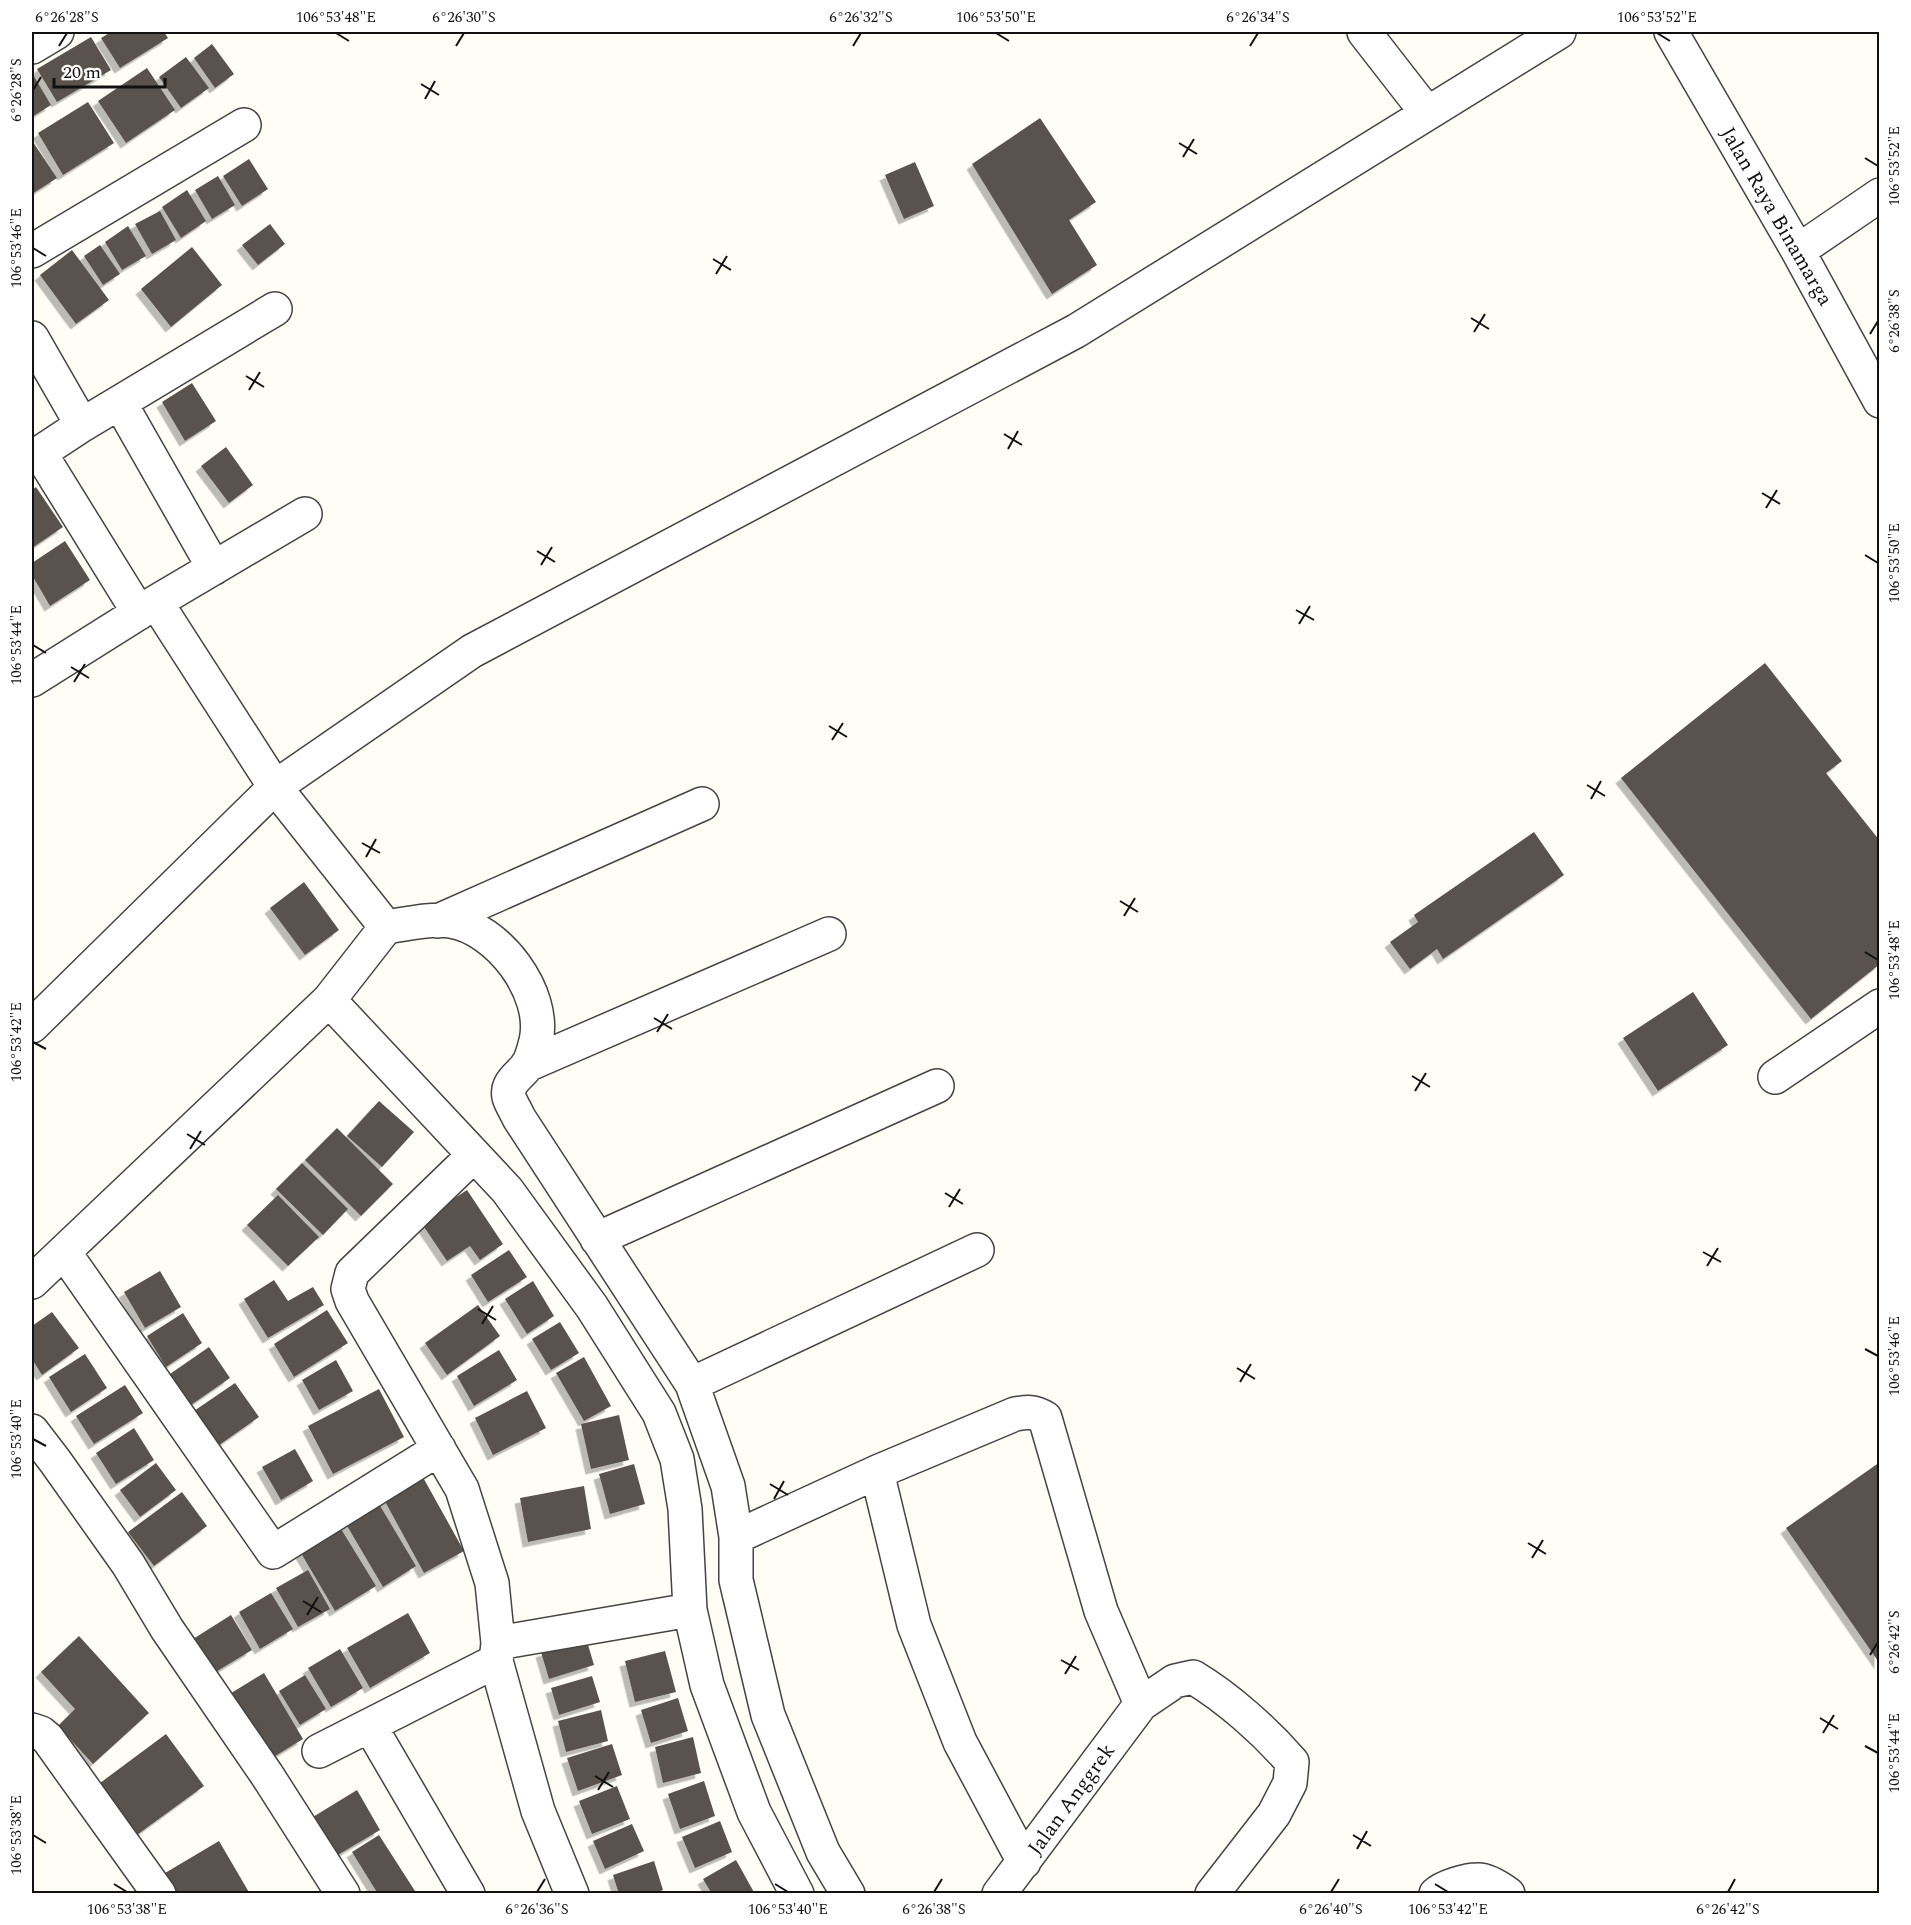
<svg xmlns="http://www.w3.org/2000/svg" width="1911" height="1925" viewBox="0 0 1911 1925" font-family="Spectral,serif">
<defs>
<filter id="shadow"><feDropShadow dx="-5.5" dy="5.5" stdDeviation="0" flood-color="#0004"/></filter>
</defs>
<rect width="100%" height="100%" fill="#fffdf5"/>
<path fill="#5a524d" filter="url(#shadow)" d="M111,32H164L168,38L120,68L101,38Z
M91,37L111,70L57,102L37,69Z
M212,44L234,74L215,88L194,58Z
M186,57L209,88L181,108L159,77Z
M147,68L175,110L126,143L98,101Z
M32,73L51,105L32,117Z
M88,102L114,143L63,175L38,133Z
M1040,118L1096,202L1069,220L1097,265L1052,294L972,164Z
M33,142L57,178L32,194V143Z
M249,159L268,189L242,206L223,176Z
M915,162L934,206L904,219L885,175Z
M218,176L235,205L212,219L195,190Z
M187,190L206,221L181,238L162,207Z
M160,211L176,240L152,254L135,224Z
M270,224L285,244L258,265L242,245Z
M128,226L146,256L122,270L105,242Z
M100,245L120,274L103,285L84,256Z
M192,247L222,285L171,327L141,289Z
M72,250L109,300L76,324L40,275Z
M192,383L216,421L185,441L162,402Z
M226,447L253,485L229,503L201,466Z
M36,487L63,527L32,548V490Z
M65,541L90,580L50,606L32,575V563Z
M1765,663L1842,761L1826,773L1880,841V964L1811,1019L1621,778Z
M1534,832L1564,875L1443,959L1437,949L1410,969L1390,942L1418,922L1414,915Z
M304,882L339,930L305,955L270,908Z
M1693,992L1728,1045L1658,1091L1623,1038Z
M379,1101L414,1132L382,1167L347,1136Z
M337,1128L393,1184L361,1216L305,1160Z
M302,1163L348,1209L323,1235L276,1189Z
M467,1190L503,1244L480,1260L470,1246L447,1261L420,1221Z
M278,1195L319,1237L288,1266L247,1225Z
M509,1250L527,1277L488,1302L471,1275Z
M160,1271L181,1307L145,1328L124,1292Z
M274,1280L288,1301L313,1287L324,1305L268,1338L244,1299Z
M533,1281L554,1316L527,1334L505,1299Z
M478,1305L500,1336L447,1375L425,1343Z
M327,1310L348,1343L294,1377L274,1344Z
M52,1312L79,1348L42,1375L32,1359V1326Z
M183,1313L202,1343L166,1367L147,1336Z
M560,1322L579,1353L551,1370L532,1339Z
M209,1347L230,1378L188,1407L167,1376Z
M499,1350L517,1380L474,1406L457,1376Z
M85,1354L107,1388L71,1412L49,1377Z
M584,1357L611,1406L584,1421L556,1373Z
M336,1360L353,1391L319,1410L302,1380Z
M235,1383L259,1417L215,1448L191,1413Z
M125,1385L143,1413L94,1444L76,1416Z
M379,1389L404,1437L333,1474L308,1426Z
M527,1391L546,1428L493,1455L475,1418Z
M619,1415L629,1460L591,1469L581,1424Z
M134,1428L154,1460L116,1484L96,1453Z
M295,1449L313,1481L281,1500L262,1467Z
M1880,1462V1664L1786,1528Z
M156,1463L176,1490L140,1517L120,1490Z
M634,1464L645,1504L610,1514L599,1474Z
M420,1472L464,1551L424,1573L381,1494Z
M584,1486L591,1529L528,1542L520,1498Z
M182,1492L207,1526L154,1566L128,1532Z
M376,1499L416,1566L383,1587L343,1519Z
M338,1524L376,1586L335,1611L298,1548Z
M308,1570L330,1609L298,1627L276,1588Z
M271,1593L293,1629L260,1649L239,1612Z
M408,1613L430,1653L370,1688L347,1648Z
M231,1615L252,1650L214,1673L193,1639Z
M79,1636L149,1713L93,1764L58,1726L75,1709L41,1672Z
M586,1638L594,1665L549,1679L541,1652Z
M340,1649L363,1688L331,1707L308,1668Z
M665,1651L676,1692L635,1702L625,1661Z
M264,1673L303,1739L267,1761L228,1695Z
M305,1675L326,1709L300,1725L279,1691Z
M592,1676L600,1702L559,1715L551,1688Z
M678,1698L688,1731L651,1743L641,1710Z
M601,1710L608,1741L566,1752L558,1721Z
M166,1734L204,1786L130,1840L92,1789Z
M693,1737L701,1773L663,1783L655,1747Z
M612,1744L622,1775L578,1791L567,1758Z
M704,1781L715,1816L680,1829L668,1794Z
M617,1786L630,1819L592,1834L579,1801Z
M357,1790L380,1830L331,1859L308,1820Z
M720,1821L732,1852L695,1868L682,1837Z
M632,1824L644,1851L605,1869L593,1841Z
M379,1835L415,1891L411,1894H378L352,1852Z
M219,1841L250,1894H170L160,1876Z
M736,1860L755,1894H712L703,1879Z
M654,1861L663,1890L653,1894H619L613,1875Z"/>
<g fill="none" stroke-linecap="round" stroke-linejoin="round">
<g stroke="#444" stroke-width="36">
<path id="minor" d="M1364,32L1427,113
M1671,32L1798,251L1880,401
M32,47L57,32
M32,251L244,125
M1798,251L1880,195
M32,338L82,425
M120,403L214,568
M40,453L139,613
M32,458L82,425L275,309
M156,602L305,514
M32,680L156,602L275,787L386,927L329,1000L32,1282
M438,921L702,804
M386,927C407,924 430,918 450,921C498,928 547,993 536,1041C534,1049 531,1061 526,1067C519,1076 506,1083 509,1097C511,1104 516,1111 519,1118L692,1384L728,1486L736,1537V1580L768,1715L823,1852L848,1894
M329,1000L507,1190L592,1307L659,1413L677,1459L685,1509L690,1610L707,1685L754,1812L797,1894
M32,1026L275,787L472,651L1076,331L1559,32
M527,1065L829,934
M1775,1077L1880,1006
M473,1156L352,1273L348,1289L352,1301L462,1489L492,1583L498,1643L496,1661L538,1811L572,1894
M597,1239L937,1086
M64,1252L273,1552L439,1449
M692,1384L977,1250
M32,1431L55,1461L128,1564L167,1629L267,1775L343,1894
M877,1472L914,1625L960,1742L1024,1862
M736,1537L877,1472L1015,1414C1027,1412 1034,1411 1045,1418L1101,1611L1141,1704
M498,1643L690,1610
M370,1726L468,1894
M32,1730L41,1733L48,1739L159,1894
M319,1751L496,1661
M999,1894L1141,1704L1175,1681L1193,1677C1228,1698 1265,1731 1292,1762L1290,1783L1274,1814L1212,1894
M1436,1894C1443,1887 1466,1880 1477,1880C1487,1879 1500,1888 1508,1894"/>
</g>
<use href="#minor" stroke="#fff" stroke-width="33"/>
</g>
<path fill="none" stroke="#111" stroke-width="2" d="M336,33L349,41M996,33L1009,41M1657,33L1670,41M59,46L67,33M456,46L464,33M853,46L861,33M1250,46L1258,33M421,84L439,95M33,90L41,77M425,99L435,81M1179,143L1197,154M1183,157L1194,139M1865,158L1878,166M33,248L46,256M713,259L731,270M716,274L727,256M1471,318L1489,329M1474,332L1485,314M1870,334L1878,321M246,376L264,387M249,390L260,372M1004,434L1022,445M1008,449L1018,431M1762,493L1780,504M1766,508L1777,490M537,551L555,562M1865,555L1878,563M541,565L552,547M1296,610L1314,620M1299,624L1310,606M33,645L46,653M71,667L89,678M74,682L85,664M829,726L847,737M832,740L843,723M1587,785L1605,796M1591,799L1601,781M362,843L380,853M366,857L376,839M1120,901L1138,912M1124,916L1135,898M1865,952L1878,960M654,1018L672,1029M657,1032L668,1014M33,1042L46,1049M1412,1076L1430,1087M1415,1091L1426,1073M187,1134L205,1145M190,1149L201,1131M945,1193L963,1204M949,1207L960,1189M1703,1252L1721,1262M1707,1266L1718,1248M478,1309L496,1320M482,1324L493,1306M1865,1349L1878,1356M1237,1368L1255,1379M1240,1382L1251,1364M33,1439L46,1446M770,1484L788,1495M774,1499L784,1481M1528,1543L1546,1554M1532,1558L1543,1540M303,1601L321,1612M307,1615L318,1597M1870,1655L1878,1642M1061,1660L1079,1670M1065,1674L1076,1656M1820,1718L1838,1729M1823,1733L1834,1715M1865,1746L1878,1753M595,1776L613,1787M598,1790L609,1772M33,1835L46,1843M1353,1835L1371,1846M1357,1849L1367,1831M114,1884L127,1892M775,1884L788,1892M1435,1884L1448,1892M537,1892L545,1879M934,1892L942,1879M1331,1892L1339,1879M1728,1892L1735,1879"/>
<g text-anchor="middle" stroke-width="6" stroke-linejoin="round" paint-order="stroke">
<g font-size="21" fill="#111" stroke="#fff">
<text transform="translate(1777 216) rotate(60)" y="7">Jalan Raya Binamarga</text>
<text transform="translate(1071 1799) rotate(-54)" y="7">Jalan Anggrek</text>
</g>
</g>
<rect width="1911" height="1925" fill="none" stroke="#ffffff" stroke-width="66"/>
<path d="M54 78v9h111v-9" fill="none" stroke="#111111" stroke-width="3"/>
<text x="63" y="78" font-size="18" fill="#111111" stroke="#ffffff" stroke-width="4.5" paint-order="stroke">20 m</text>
<rect x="33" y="33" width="1845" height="1859" fill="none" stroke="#111" stroke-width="2"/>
<g font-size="15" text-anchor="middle" fill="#111">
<text x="67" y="22">6°26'28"S</text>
<text x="336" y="22">106°53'48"E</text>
<text x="464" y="22">6°26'30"S</text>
<text x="861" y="22">6°26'32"S</text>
<text x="996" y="22">106°53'50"E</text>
<text x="1258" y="22">6°26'34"S</text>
<text x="1657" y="22">106°53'52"E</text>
<text transform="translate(16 90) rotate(-90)" y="5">6°26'28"S</text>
<text transform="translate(1894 166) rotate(-90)" y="5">106°53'52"E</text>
<text transform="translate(16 248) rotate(-90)" y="5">106°53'46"E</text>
<text transform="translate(1894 321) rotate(-90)" y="5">6°26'38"S</text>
<text transform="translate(1894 563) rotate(-90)" y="5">106°53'50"E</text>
<text transform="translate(16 645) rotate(-90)" y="5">106°53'44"E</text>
<text transform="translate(1894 960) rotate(-90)" y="5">106°53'48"E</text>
<text transform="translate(16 1042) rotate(-90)" y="5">106°53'42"E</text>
<text transform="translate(1894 1356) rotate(-90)" y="5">106°53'46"E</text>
<text transform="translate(16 1439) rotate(-90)" y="5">106°53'40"E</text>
<text transform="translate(1894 1642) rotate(-90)" y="5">6°26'42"S</text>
<text transform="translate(1894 1753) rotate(-90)" y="5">106°53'44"E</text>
<text transform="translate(16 1835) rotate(-90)" y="5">106°53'38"E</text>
<text x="127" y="1914">106°53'38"E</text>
<text x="537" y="1914">6°26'36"S</text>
<text x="788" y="1914">106°53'40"E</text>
<text x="934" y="1914">6°26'38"S</text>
<text x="1331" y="1914">6°26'40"S</text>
<text x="1448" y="1914">106°53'42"E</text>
<text x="1728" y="1914">6°26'42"S</text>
</g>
</svg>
